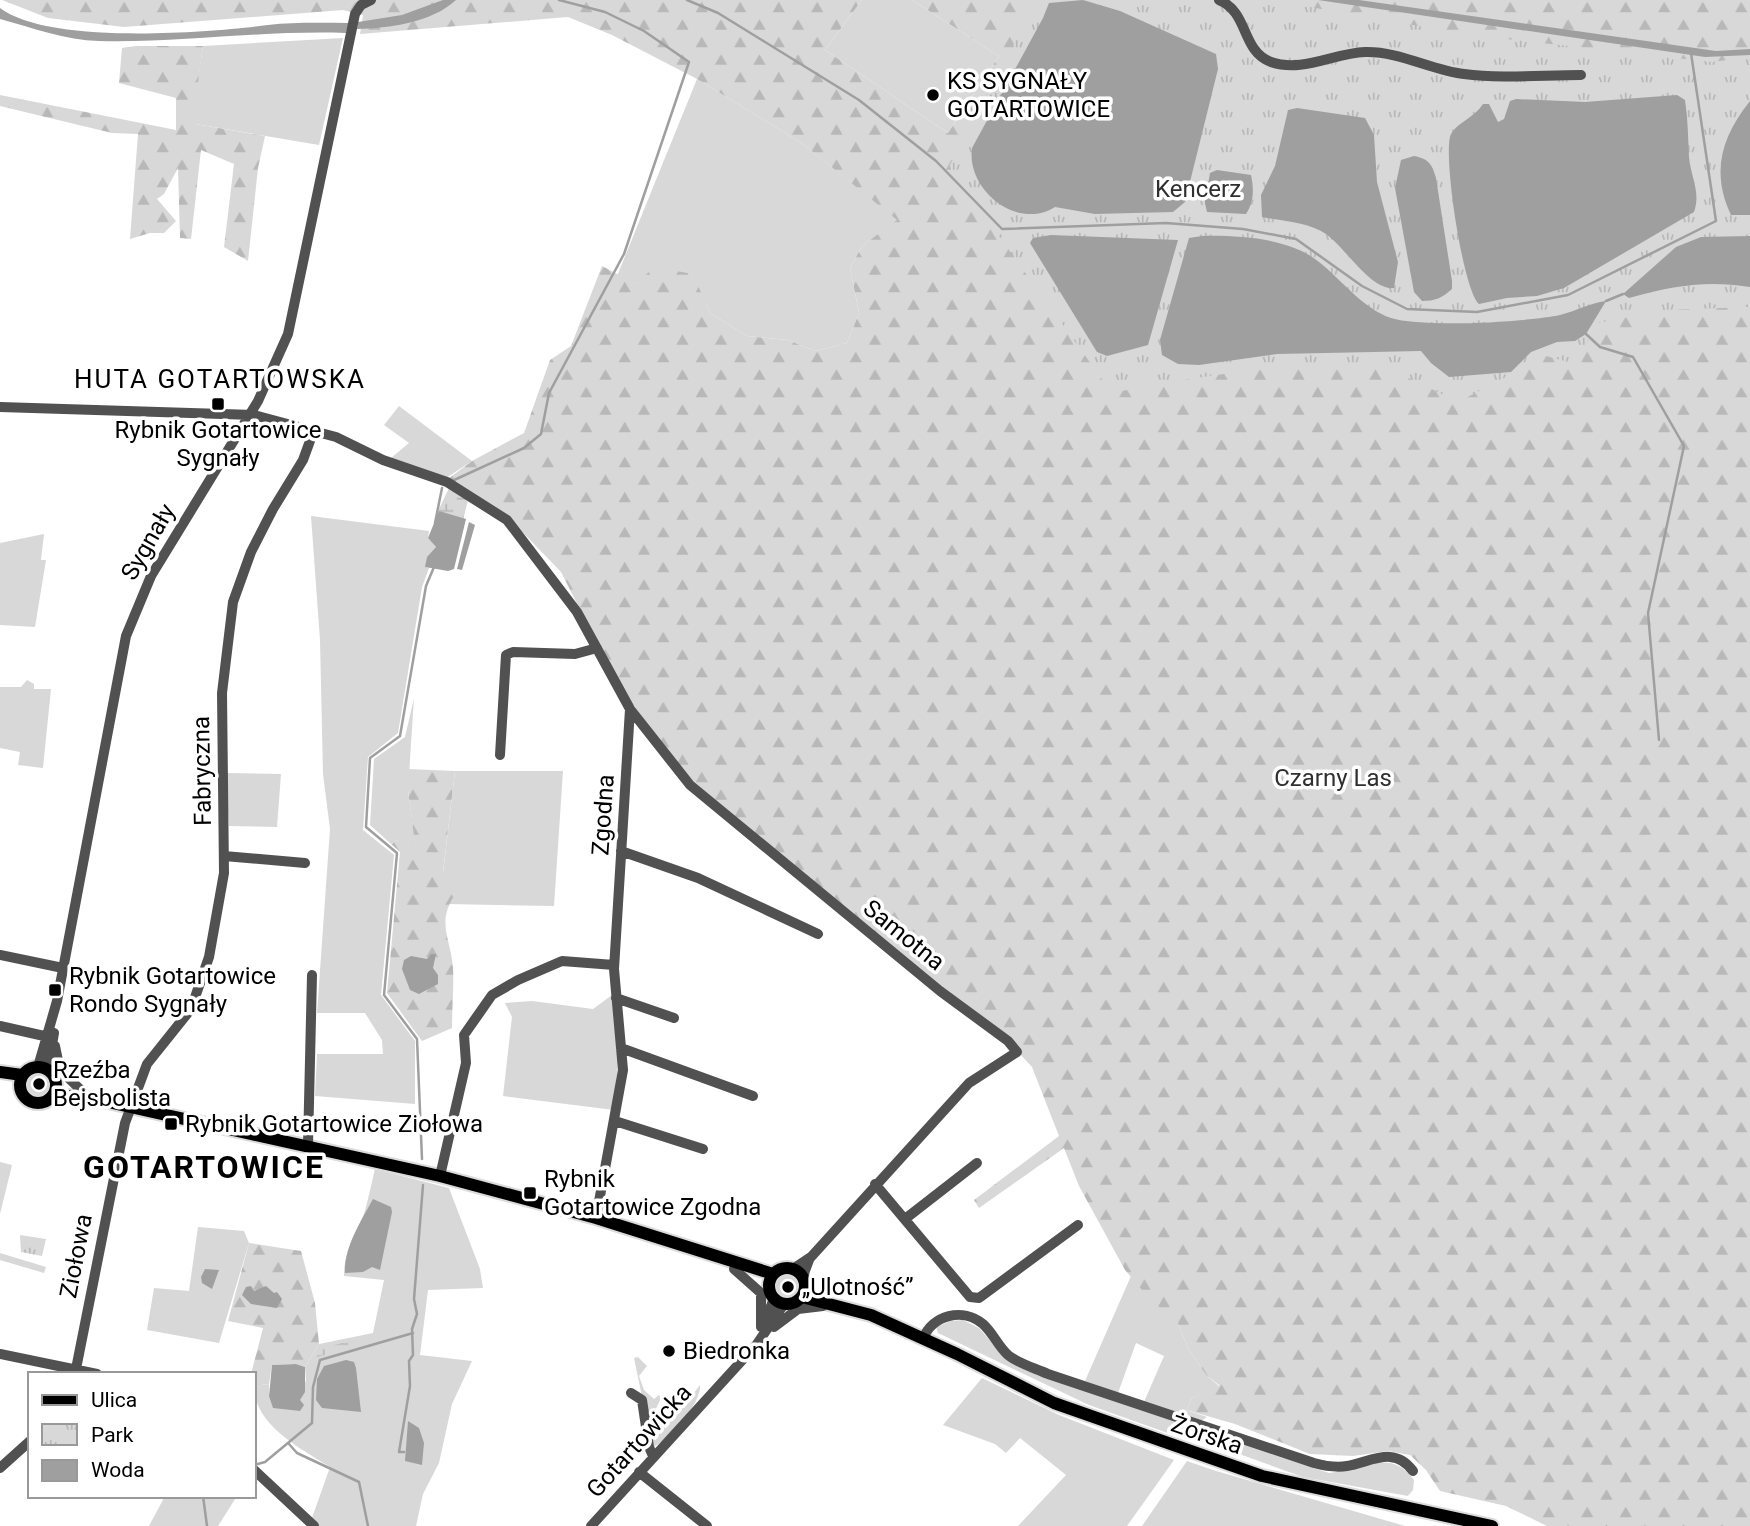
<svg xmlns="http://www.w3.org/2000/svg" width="1750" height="1526" viewBox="0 0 1750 1526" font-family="Roboto,sans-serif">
<defs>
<pattern id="forest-firs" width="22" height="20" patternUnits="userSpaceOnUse" patternTransform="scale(1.75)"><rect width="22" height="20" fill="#d8d8d8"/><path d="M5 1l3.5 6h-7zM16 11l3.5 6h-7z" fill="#b8b8b8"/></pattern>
<pattern id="wetland-marsh" width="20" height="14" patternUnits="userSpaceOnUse" patternTransform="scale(1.75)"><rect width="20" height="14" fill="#d8d8d8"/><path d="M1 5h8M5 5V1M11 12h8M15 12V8" fill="none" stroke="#b8b8b8"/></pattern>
<pattern id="park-tufts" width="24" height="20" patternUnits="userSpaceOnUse" patternTransform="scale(1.75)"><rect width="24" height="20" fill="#d8d8d8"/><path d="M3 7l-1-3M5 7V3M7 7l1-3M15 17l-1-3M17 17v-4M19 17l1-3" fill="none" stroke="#b8b8b8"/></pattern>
</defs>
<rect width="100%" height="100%" fill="#fff"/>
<path fill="#d8d8d8" d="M862,0H912L999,56L948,133L825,50Z
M343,38L319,145L196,124L192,119L203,46Z
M697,79L803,144L898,220L862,246L850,268L859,313L847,343L815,351L788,340L747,336L710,313L692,274L636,284L617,276Z
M399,406L472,461L446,478L391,458L409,443L384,425Z
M311,516L429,531L428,538L436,547L427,558L426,567L429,568L422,587L398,733L368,757L363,830L394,855L381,995L415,1041V1104L315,1096L317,1054H383L382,1040L365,1013H317L330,829L323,774L320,640Z
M44,534L41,560H46L35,627L0,625V543Z
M27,680L34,684V689H51L43,768L18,765L20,752L0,748V687H21Z
M414,698L408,790L419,871L397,840L391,844L370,825L374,759L405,737Z
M455,771H563L554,906L448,904L443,873Z
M226,773L281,774L277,827L229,826Z
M612,995L618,1062L614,1110L503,1096L512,1017L505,1003L532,1001L593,1009Z
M25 1085a13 13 0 1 1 26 0a13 13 0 1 1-26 0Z
M0,1162L12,1165L0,1214Z
M375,1169L449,1188L480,1269L483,1288L428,1290L420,1355L472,1361L452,1404L439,1463L423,1494L416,1526H317L312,1518L330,1467C300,1448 254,1425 254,1386L269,1384V1396L300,1400L306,1380L305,1367L319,1344L373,1333L384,1280L344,1276C344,1246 359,1233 366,1207C369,1195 372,1182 375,1169Z
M198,1227L244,1231L249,1243L219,1343L147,1330L154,1288L189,1291Z
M0,1253L46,1267L44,1273L0,1260Z
M774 1286a13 13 0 1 1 26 0a13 13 0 1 1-26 0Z
M1131,1276L1178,1324L1189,1350L1206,1375L1220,1387L1192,1398L1186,1410L1207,1417L1201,1421L1144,1402L1164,1356L1136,1343L1118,1393L1085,1381Z
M963,1320L979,1328L1007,1360L1164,1417L1182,1425L1184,1430L1176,1436L1089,1405L938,1333L936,1327L951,1321Z
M638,1357L647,1366L639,1376L644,1390L654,1399L659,1395L661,1398L648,1426L634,1358Z
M982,1378L1059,1415L1174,1460L1127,1526H1018L1066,1475L1020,1438L1006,1453L995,1444L943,1425Z
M700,1385C702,1403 668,1441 652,1448C648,1428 662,1406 676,1392L687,1402Z
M1219,1437L1329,1473C1361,1470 1391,1447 1414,1480L1413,1490L1408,1496L1303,1477L1214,1445Z
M1187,1461L1213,1470L1405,1526H1142Z
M165,1496H237L218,1526H149Z"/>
<path fill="url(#forest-firs)" d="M2,0H862L825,50L948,133L999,56L912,0H1750V1526H1547L1506,1506L1440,1491L1426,1470L1410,1455L1388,1451L1353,1456L1310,1454L1235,1424L1186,1410L1192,1398L1220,1386L1206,1375L1189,1350L1178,1324L1147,1296L1125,1270L1079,1186L1064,1148L979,1208L974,1200L1059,1136L1032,1067L1008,1041L688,779L632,703L599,647L561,572L507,516L448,479L472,461L524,433L550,360L571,346L602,266L636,284L654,267L693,274L710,313L747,336L788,340L815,351L847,343L859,313L850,268L862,246L897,220L803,144L697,79L612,35L568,17L360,34L363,15L343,10L124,27L48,18Z
M136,46H203L193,119L196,124L265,136L258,168L248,261L224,247L234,164L201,150L191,239L180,238L178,168L164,194L157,199L176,221L164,233H150L130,239L138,134L112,133L0,106V95L176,130V98L119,83L122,48Z
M408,769L455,771L443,872L456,893C436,922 450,936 453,967C454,987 452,1008 452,1028L422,1041L387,993L400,852L391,844L397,840L404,844L418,868L408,790Z
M249,1243L301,1251L315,1303L319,1344L305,1367L296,1364L272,1365L269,1384L254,1386V1374H251L263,1328L228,1321Z"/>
<path fill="url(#wetland-marsh)" d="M449,488L468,500L463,520L440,515L438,511Z
M371,1336V1342L317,1357L318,1349Z"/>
<path fill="url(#park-tufts)" d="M1037,0H1270L1470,35L1712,62L1750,57V307L1665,310L1597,323L1576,364L1546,356L1458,402C1435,392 1408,374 1384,370C1304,357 1192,378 1112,393L949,167Z
M20,1235L46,1239L42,1256L21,1252Z"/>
<path fill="#9f9f9f" d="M443,0H456C431,23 389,28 357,29L358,22L402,15Z
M1083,0L1120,11L1216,54L1218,69L1185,202L1173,212L1095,214L1055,207C1017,231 966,190 972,148L1043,18L1049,3Z
M1318,0H1359L1716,51L1750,49V55L1705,57Z
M0,8C49,45 206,33 268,25C294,22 322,23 349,23L346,33C264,30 181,43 99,41C65,40 33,28 0,19Z
M1677,95L1685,100C1688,119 1688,138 1689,157C1691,178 1701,192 1694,212L1564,288L1537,296L1507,298L1479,304C1463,291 1442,152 1451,134C1458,122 1475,117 1483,104H1489L1498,122L1504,119L1510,101L1516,99L1585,102Z
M1750,101V215H1731C1711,173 1721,137 1750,101Z
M1297,108L1365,118L1374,135L1377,182L1398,262L1394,288C1371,291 1345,247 1326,234C1309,222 1282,221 1262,217L1261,195L1275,166L1288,110Z
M1414,156C1429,159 1432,164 1436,178L1452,281V289C1442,298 1435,301 1422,301L1414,292L1395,188L1401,160Z
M1217,170L1251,175C1254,189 1254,202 1246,214L1207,212L1205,203L1210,173Z
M1051,235L1178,240L1148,345L1107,356L1097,352L1030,243L1033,238Z
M1202,236C1236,235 1287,238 1315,259C1340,277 1361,308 1391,318C1422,328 1527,322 1560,315C1576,311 1590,303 1606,301L1586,334L1575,341L1557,342L1531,352L1511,372L1449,377L1431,363L1421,351L1277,354L1199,365L1178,364L1162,355L1160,340L1189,238Z
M1750,236V287C1706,280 1672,286 1629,298L1623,294L1676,247L1701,237Z
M439,511L466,519L454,569L448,571L425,567L427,557L436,547L428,538Z
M469,522L475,525L462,570L457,569Z
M431,954H436L433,968L438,975V984L419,994L410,990L402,969L404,960L411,956L427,959Z
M373,1199L391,1207L392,1212L380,1270L372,1267L363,1272L345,1273C344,1247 361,1221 373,1199Z
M205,1269L219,1270L212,1289L202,1283L201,1277Z
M251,1286L254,1291L266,1286L274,1293L277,1292L282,1299L277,1308L251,1304L242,1295L246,1287Z
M346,1360L354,1362L356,1368L361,1412L322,1408L316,1400L317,1379L324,1366Z
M296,1364L305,1367V1392L300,1400L304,1405L300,1411L273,1408L269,1396L272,1365Z
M408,1421L419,1428L424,1443L422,1465L405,1461Z"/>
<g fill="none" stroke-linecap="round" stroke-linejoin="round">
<path stroke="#9f9f9f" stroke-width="2.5" d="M687,0L718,13L859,100L936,161L1002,229L1166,223L1243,229L1296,239L1362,286L1407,309L1477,312L1568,295L1716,221L1691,53
M1606,301L1623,294
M1586,334L1600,347L1633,357L1684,446L1648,613L1659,740
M452,481L524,448L541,434L549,393L624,254L689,62L644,31L605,12L559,0
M435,523L442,488
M422,1159L417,1039L384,995L397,853L366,827L370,758L400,736L426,586L434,567
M289,1444L297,1453L359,1482L368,1526
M404,1452H399L410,1386L409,1361L413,1355L412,1329L417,1314L414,1299L423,1185
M254,1465L265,1462L312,1423L313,1387L320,1360L413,1333
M203,1496L207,1526"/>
<g stroke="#dbdbdb" stroke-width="16">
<path id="major" d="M20 1085a18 18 0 1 1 36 0a18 18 0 1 1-36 0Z
M0,1072L22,1075
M54,1094L108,1102L440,1176L596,1218L773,1274
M769 1286a18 18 0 1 1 36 0a18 18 0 1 1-36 0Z
M802,1297L871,1315L957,1354L1054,1403L1262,1476L1492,1526"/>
</g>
<path stroke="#515151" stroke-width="10" d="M1219,0C1249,12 1241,51 1271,62C1302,73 1334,53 1365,52C1399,51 1431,70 1464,74C1501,79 1543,75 1581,75
M0,407L254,415L336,437L383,460L447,482L507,520L577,612L630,709L690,785L940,991L1008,1041L1017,1052L969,1083L811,1257L793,1269
M500,755L506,655L513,652L575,654L597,648
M621,851L698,878L818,934
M224,856L305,863
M0,955L63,968
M616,998L674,1018
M0,1026L53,1038
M55,1046L60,1070L82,1091
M621,1048L753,1096
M38,1067L57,1001L126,636L151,576L258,401L288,334L355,14L361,5L371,0
M48,1069L54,1033
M615,1121L703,1149
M308,1145L312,975
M440,1176L466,1063L464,1035L492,995L518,980L562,961L614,965
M875,1184L970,1297L979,1298L1078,1225
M596,1218L623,1070L614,969L630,709
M905,1219L977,1163
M734,1269L761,1293V1327
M803,1276L809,1260
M766,1318L774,1299
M774,1327L798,1309L823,1306
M923,1339C932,1315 963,1307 983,1324C993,1333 998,1346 1008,1355C1019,1364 1035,1368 1048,1374L1314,1463C1325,1466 1335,1468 1347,1466C1371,1462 1394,1445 1413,1471
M0,1354L97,1374
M75,1374L125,1123L147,1064L191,1009L209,957L224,873L222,693L233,602L251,552L273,509L303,460L314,430
M631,1393L642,1400L649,1447L653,1456
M0,1468L30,1441
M254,1470L314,1526
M639,1472L707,1526
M591,1526L757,1344L784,1304"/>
<use href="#major" stroke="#000" stroke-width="12"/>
</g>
<g fill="#000" stroke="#fff" stroke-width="2.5">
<circle cx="933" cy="95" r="7"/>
<rect x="211" y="397" width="14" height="14" rx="3.5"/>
<rect x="48" y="983" width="14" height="14" rx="3.5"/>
<circle cx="39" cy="1084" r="7"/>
<rect x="164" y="1117" width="14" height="14" rx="3.5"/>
<rect x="523" y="1186" width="14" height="14" rx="3.5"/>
<circle cx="788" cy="1287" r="7"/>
<circle cx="669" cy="1351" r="7"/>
</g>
<g text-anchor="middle" stroke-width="7" stroke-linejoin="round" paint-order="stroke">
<g font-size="24" fill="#000" stroke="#fff" text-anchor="start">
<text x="947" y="89">KS SYGNAŁY<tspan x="947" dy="28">GOTARTOWICE</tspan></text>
<text x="218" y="438" text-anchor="middle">Rybnik Gotartowice<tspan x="218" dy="28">Sygnały</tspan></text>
<text x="69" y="984">Rybnik Gotartowice<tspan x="69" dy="28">Rondo Sygnały</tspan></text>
<text x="53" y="1078">Rzeźba<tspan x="53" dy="28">Bejsbolista</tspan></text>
<text x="185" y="1132">Rybnik Gotartowice Ziołowa</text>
<text x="544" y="1187">Rybnik<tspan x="544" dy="28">Gotartowice Zgodna</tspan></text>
<text x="802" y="1295">„Ulotność”</text>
<text x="683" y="1359">Biedronka</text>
</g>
<g font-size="24" fill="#2f2f2f" stroke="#fff">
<text x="1198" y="197">Kencerz</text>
<text x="1333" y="786">Czarny Las</text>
</g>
<g font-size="24" fill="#000" stroke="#fff">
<text transform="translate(148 542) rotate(-60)" y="8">Sygnały</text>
<text transform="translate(202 771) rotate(-91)" y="8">Fabryczna</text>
<text transform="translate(603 815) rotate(-86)" y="8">Zgodna</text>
<text transform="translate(904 935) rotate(39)" y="8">Samotna</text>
<text transform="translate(76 1256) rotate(-79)" y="8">Ziołowa</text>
<text transform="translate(1207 1435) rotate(19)" y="8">Żorska</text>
<text transform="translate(639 1441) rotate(-48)" y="8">Gotartowicka</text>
</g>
<g font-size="26" letter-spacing="2" fill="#000" stroke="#fff">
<text x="220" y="388">HUTA GOTARTOWSKA</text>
</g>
<g font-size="32" font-weight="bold" letter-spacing="2" fill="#000" stroke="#fff">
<text x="204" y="1178">GOTARTOWICE</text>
</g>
</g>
<rect x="28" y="1372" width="228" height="126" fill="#ffffff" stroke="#999999" stroke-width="2"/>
<rect x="42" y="1395" width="35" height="10" fill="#000000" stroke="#999999" stroke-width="2"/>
<text x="91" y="1407" font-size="21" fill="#000000">Ulica</text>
<rect x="42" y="1424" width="35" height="21" fill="url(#park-tufts)" stroke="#999999" stroke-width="2"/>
<text x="91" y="1442" font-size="21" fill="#000000">Park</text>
<rect x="42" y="1460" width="35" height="21" fill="#9f9f9f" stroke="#999999" stroke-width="2"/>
<text x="91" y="1477" font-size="21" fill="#000000">Woda</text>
</svg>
